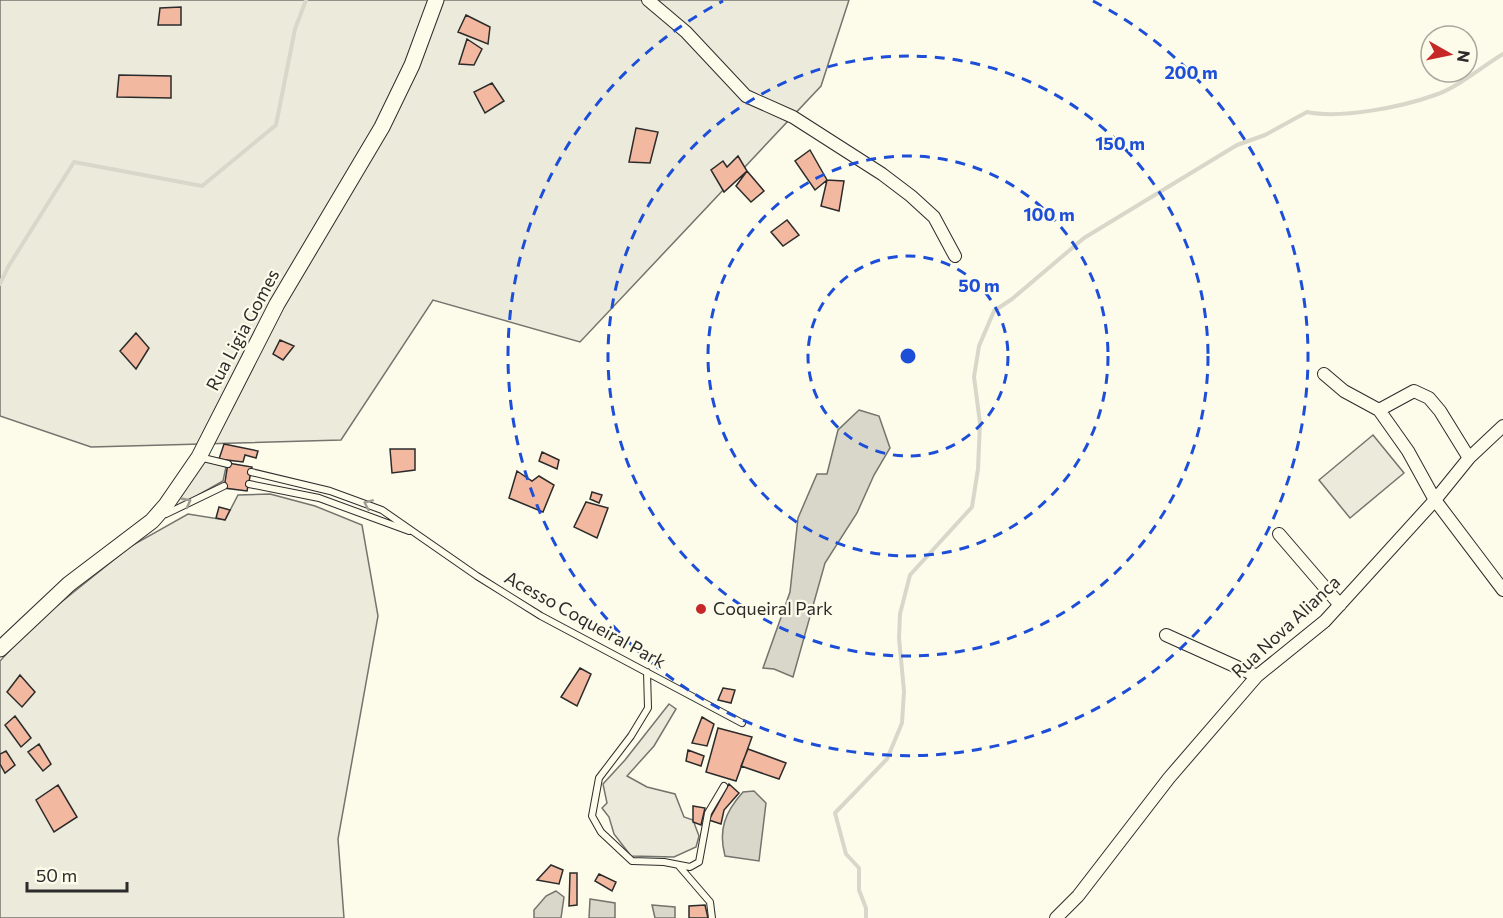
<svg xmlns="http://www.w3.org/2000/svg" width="1503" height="918" viewBox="0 0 1503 918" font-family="Commissioner,sans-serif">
<rect width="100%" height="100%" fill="#fdfbea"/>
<path fill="#ecebdb" stroke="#74746e" stroke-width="1.5" d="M0,0H849L821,86L580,342L433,300L341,440L91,447L0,416Z
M1373,435L1404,473L1350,518L1319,480Z
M199,457L226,467L223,481L152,521Z
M270,494L315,506L362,525L378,616L338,839L344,918H0V661L34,624L131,546L188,514L225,520L238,495Z
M669,704L676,709L654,746L627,776L647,787L675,794L684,817L693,820L699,836L696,847L674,857L631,856L614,834L609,817L602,808L607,803L603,784L625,760Z"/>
<path fill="#d8d7c9" stroke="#74746e" stroke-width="1.5" d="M859,410L879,416L890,448L874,475L857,513L825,563L793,677L774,669L763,668L790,592L798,518L817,474H827L838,430Z
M754,791L766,803L759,861L725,856C718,830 725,812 743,792Z
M556,891L564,897L561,918H534V910L546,896Z
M590,899L615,903V918H589Z
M652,905L675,907V918H655Z"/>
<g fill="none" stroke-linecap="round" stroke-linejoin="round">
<path stroke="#d8d7c9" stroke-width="4" d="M0,284L8,267L74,162L202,186L276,125L295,29L306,0
M866,918V908L859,890V868L846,854L835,813L887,759L902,723L904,691L899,638L900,614L910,575L972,507L978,469L980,423L974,377L979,346L994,311L1012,299L1084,238L1237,145L1265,135L1307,112C1341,119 1402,107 1435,95C1457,88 1483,66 1503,54"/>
</g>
<path fill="#f2b8a0" stroke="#2b2b2b" stroke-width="1.5" d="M181,7V25H158L160,8Z
M466,15L490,27L488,44L458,32Z
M467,39L482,49L474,65L459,64Z
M119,75L171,76V98L117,97Z
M492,83L504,101L485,113L474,92Z
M636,128L658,132L650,163L629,162Z
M810,150L827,180L815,190L795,161Z
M738,156L747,171L724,192L711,170L723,161L727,167Z
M747,171L764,191L751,202L736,186Z
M827,180L844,181L839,211L821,206Z
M787,220L799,235L783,246L771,232Z
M136,333L149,348L136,369L120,351Z
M280,340L294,346L283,360L273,354Z
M224,444L258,451L256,458L245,455L243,462L219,459Z
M390,449H415V470L392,473Z
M542,452L559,460L557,469L539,461Z
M228,463L252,467L247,491L224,488Z
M517,471L532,481L539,476L554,485L543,512L509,498Z
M592,492L602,495L599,503L590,499Z
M586,502L608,508L597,538L574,527Z
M219,507L230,510L225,520L216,518Z
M580,668L591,674L577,706L561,697Z
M20,675L35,692L22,707L7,692Z
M723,688L735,690L731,703L718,700Z
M15,716L31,738L21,747L5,725Z
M702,717L714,724L707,746L692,743Z
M718,728L752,737L736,781L706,772Z
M39,744L51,764L43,771L28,752Z
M748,749L786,763L779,779L741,766Z
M688,750L704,756L701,766L686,761Z
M6,751L15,765L5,773L0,764V754Z
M729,784L739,793L724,810L721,824L709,820Z
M58,785L77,817L54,832L36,800Z
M693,806L705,808L701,825L693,822Z
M551,865L563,870L559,884L537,880Z
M570,873H577V905L569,906Z
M599,874L616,882L612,891L595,881Z
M705,905L708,918H689V906Z"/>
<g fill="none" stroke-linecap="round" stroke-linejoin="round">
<g stroke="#2b2b2b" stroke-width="8">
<path id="service" d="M199,457L228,464
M251,472L330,491L382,510L477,576L541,616L742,723
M249,484L319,498L409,531
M166,514L224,486
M647,672L648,708L631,736L599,778L592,816L601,832L632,861L664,862L690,867L699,862L708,813L724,786
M679,866L710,902L712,918"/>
</g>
<g stroke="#2b2b2b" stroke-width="14">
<path id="minor" d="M648,0L686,32L746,96L793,117L882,174L911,196L934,217L955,256
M1324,374L1344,391L1379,410L1414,391L1429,398L1440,411L1469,458
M1379,410L1408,451L1435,500L1503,590
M1279,534L1340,605
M1166,635L1257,676
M1056,918L1078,896L1169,778L1257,676L1325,621L1435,500L1469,458L1503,426"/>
</g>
<g stroke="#2b2b2b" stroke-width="17">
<path id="tertiary" d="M0,649L69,584L152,521L166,505L199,457L277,304L382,127L412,65L436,0"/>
</g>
<use href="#service" stroke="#fdfbea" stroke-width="6"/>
<use href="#minor" stroke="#fdfbea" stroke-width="12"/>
<use href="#tertiary" stroke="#fdfbea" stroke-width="15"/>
</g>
<defs><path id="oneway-chevron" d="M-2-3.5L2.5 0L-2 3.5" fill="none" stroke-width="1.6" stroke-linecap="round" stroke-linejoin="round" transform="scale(1.5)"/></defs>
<g stroke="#9e9d94">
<use href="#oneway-chevron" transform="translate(187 502) rotate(-28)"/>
<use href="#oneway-chevron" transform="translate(368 504) rotate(-156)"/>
</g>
<g fill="none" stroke="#1d4ed8" stroke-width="3" stroke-dasharray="10 8">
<circle cx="908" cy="356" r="100"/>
<circle cx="908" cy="356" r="200"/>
<circle cx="908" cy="356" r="300"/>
<path d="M1093 1A400 400 0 1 1 723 1"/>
</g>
<circle fill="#c62828" stroke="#fdfbea" stroke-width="2" cx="701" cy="609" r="6"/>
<g text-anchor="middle" stroke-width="4.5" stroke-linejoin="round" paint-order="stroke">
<g font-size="18" fill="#2b2b2b" stroke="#fdfbea">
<text transform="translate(243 330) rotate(-62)" y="6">Rua Ligia Gomes</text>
<text transform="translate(585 620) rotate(29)" y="6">Acesso Coqueiral Park</text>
<text transform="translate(1286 627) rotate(-43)" y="6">Rua Nova Alianca</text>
</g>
<g font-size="18" fill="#2b2b2b" stroke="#fdfbea" text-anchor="start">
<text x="713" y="615">Coqueiral Park</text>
</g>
</g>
<circle cx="908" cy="356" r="9" fill="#1d4ed8" stroke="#fdfbea" stroke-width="3"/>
<g font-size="18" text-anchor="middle" font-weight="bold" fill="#1d4ed8" stroke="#fdfbea" stroke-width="4.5" stroke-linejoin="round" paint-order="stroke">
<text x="1191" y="79">200 m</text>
<text x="1120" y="150">150 m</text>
<text x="1049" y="221">100 m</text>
<text x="979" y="292">50 m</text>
</g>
<g transform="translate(1449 54) rotate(99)"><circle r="28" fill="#fdfbea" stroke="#a9a89e" stroke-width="1.5"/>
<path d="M0-4.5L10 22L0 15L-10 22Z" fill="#c62828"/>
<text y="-9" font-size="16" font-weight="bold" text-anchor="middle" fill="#2b2b2b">N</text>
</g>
<path d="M27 882v9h100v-9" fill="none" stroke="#2b2b2b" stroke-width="3"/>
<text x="36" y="882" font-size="18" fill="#2b2b2b" stroke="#fdfbea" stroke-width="4.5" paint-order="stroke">50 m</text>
</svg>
